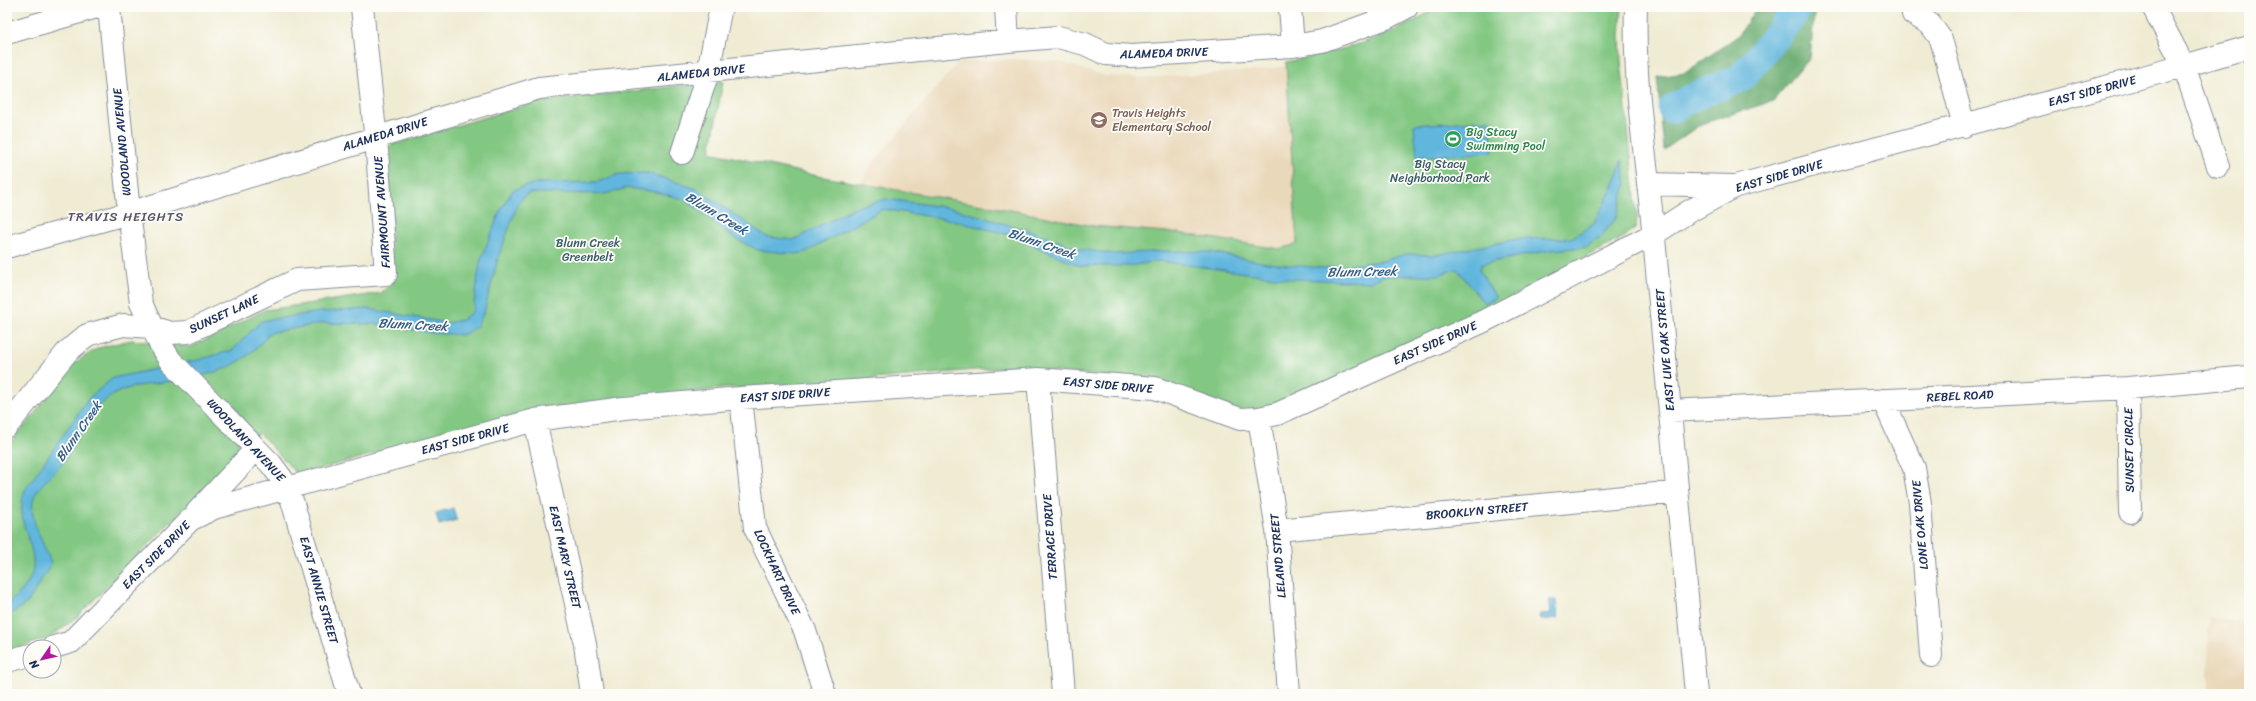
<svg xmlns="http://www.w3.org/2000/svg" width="2256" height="701" viewBox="0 0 2256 701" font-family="Sriracha,sans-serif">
<rect width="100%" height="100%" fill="#fdfcf7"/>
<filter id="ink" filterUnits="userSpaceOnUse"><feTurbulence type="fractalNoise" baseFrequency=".025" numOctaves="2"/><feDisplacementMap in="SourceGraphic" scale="8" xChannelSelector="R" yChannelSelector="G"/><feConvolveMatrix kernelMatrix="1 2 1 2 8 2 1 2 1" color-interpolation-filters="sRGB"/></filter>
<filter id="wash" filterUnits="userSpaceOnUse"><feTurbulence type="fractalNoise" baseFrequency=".012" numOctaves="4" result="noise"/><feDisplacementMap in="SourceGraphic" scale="16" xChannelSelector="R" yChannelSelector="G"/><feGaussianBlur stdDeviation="0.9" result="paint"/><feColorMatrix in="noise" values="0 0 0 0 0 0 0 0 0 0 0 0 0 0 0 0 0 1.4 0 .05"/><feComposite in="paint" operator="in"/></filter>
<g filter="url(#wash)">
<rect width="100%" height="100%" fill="#f0ecd4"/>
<path fill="#ead8ba" d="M1013,59L1061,62L1105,76L1146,78L1262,70L1286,66L1297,244L1279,249L1179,233L1093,226L971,202L859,184L874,162L958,62Z
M2208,618L2249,621V694H2209Z"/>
<path fill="#82c782" stroke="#4e7b70" d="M1437,7H1622L1620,36L1621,61L1637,216L1636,228L1624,237L1455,327L1261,410L1241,413L1165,382L1009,367L795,386L728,388L533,410L298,475L259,433L77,617L49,638L7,651V446L31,418L73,364L98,348L131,340L191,347L265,310L381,293L394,281L385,159L387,151L391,145L537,102L723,81L710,152L818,176L1000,208L1093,226L1179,233L1280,249L1297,244L1286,62C1342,50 1388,40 1437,7Z"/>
<path fill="#69ac70" stroke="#426e67" d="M1757,7H1815L1810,58L1773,101L1701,124L1664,150L1657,77L1685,73L1739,35Z"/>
<path fill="#60b6dd" stroke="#3e729e" d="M1490,120L1493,152L1417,157L1414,125Z
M1622,160L1626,185L1616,218L1600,238L1586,247L1551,250L1482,264L1479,270L1496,298L1484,303L1457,269L1438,275L1384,276L1370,282L1290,279L1159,261L1129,266H1080L1010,235L951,220L883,209L806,252L796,254L758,250L734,238L686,200L656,192L627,188L605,194L529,193L519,201L498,258L484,312L477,326L463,335L433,333L379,324L324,323L269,333C240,374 202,376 157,383C142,385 126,387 113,395C91,408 79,437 66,458C59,470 46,478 38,490C22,512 44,541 51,564L28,602L7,617V604C64,561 8,536 25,490L89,398L113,378L198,360L233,350L261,321L320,312L369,309L447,323L462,320L473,311L480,262L500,211L513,190L536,183L597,182L619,174L648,173L697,189L767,237L794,240L853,208L886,199L951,208L1037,233L1079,249L1115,254L1166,251L1210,252L1267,263L1324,268L1382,261L1406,254L1435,255L1518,239L1571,238L1593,225L1613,187Z
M453,508L457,520L439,525L436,513Z
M1549,600H1556L1558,618L1541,620L1540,614L1551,613Z"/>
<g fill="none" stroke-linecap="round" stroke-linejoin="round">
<path stroke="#60b6dd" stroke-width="29" d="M1672,109L1695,96L1741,78L1795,13L1797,7"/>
</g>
</g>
<g filter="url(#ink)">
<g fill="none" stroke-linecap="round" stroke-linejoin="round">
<g stroke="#868e99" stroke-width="24">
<path id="minor" d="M109,7L129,213L141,303L159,342L171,361L271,464L288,487L349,694
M1006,7L1008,41
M1290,7L1293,46
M1636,7C1633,88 1648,168 1655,249C1669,397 1682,546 1696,694
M2153,7L2184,66L2218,166
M1913,14L1930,24L1941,39L1964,126
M7,33L97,7
M682,153L708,72L721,7
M1648,184L1735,186
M7,247L129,213L539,88L1008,41L1058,37L1085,44L1106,54L1131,56L1293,46L1322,41L1386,18L1407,7
M1038,379L1063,694
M2128,388L2130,512
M741,398L755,528L805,631L825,694
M1883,400L1914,468L1920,503L1931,656
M1670,411L2128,388L2249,377
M1259,418L1277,530L1289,694
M535,420L585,644L592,694
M7,426L67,352L87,335L123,325L151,327L170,333L188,332L297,280L386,274L377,151L362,7
M197,512L256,449
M1277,530L1677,492
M54,647L71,642L190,520L214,508L535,420L624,408L741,398L1038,379L1155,388L1240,419L1259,418L1277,414L1482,322L1654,234L1688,212L1736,186L2184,66L2249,47
M7,661L30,655"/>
</g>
<use href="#minor" stroke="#fff" stroke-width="22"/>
</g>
</g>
<defs>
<g id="school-disc" transform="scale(0.9)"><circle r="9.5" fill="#8d6e63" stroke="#fdfcf7"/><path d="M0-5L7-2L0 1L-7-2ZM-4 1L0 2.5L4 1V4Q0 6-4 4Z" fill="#fff"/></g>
<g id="stadium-disc" transform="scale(0.9)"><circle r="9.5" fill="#2e9e5b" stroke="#fdfcf7"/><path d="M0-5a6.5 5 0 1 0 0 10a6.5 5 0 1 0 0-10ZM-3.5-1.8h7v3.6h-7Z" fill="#fff"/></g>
</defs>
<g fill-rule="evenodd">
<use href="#school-disc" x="1099" y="120"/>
<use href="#stadium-disc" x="1453" y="139"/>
</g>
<g text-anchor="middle" stroke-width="3.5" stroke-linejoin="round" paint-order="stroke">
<g font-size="12" fill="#1b2f5e" stroke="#fdfcf7">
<text transform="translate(1164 53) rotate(-2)" y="4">ALAMEDA DRIVE</text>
<text transform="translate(701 73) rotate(-6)" y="4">ALAMEDA DRIVE</text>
<text transform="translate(2092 91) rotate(-15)" y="4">EAST SIDE DRIVE</text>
<text transform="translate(385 134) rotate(-17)" y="4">ALAMEDA DRIVE</text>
<text transform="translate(122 142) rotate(-95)" y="4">WOODLAND AVENUE</text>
<text transform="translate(1779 176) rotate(-16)" y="4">EAST SIDE DRIVE</text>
<text transform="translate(382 212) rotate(-94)" y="4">FAIRMOUNT AVENUE</text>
<text transform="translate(224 314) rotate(-25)" y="4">SUNSET LANE</text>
<text transform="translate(1435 343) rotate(-24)" y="4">EAST SIDE DRIVE</text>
<text transform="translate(1665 350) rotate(-95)" y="4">EAST LIVE OAK STREET</text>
<text transform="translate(1108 385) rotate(5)" y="4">EAST SIDE DRIVE</text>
<text transform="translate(785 395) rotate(-4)" y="4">EAST SIDE DRIVE</text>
<text transform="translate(1960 396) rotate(-3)" y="4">REBEL ROAD</text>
<text transform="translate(465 439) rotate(-15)" y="4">EAST SIDE DRIVE</text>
<text transform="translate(246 440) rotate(47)" y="4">WOODLAND AVENUE</text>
<text transform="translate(2129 450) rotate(-91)" y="4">SUNSET CIRCLE</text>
<text transform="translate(1477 511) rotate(-5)" y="4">BROOKLYN STREET</text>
<text transform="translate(1920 525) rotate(-95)" y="4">LONE OAK DRIVE</text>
<text transform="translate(1050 537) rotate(-94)" y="4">TERRACE DRIVE</text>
<text transform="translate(156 555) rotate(-45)" y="4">EAST SIDE DRIVE</text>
<text transform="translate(1278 556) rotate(-95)" y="4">LELAND STREET</text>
<text transform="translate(565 557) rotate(77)" y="4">EAST MARY STREET</text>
<text transform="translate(777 572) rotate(65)" y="4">LOCKHART DRIVE</text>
<text transform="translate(319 590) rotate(74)" y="4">EAST ANNIE STREET</text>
</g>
<g font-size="12" fill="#785e54" stroke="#fdfcf7" text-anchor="start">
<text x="1112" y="117">Travis Heights<tspan x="1112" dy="14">Elementary School</tspan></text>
</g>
<g font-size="12" fill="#27864d" stroke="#fdfcf7" text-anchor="start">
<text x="1466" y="136">Big Stacy<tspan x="1466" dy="14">Swimming Pool</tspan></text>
</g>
<g font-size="12" fill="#3a5d69" stroke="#fdfcf7">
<text x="1440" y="168">Big Stacy<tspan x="1440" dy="14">Neighborhood Park</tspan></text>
<text x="588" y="247">Blunn Creek<tspan x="588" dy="14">Greenbelt</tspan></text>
</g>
<g font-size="13" font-style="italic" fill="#335e8a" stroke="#fdfcf7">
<text transform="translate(717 213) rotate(31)" y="5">Blunn Creek</text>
<text transform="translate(1042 243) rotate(19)" y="5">Blunn Creek</text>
<text transform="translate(1362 271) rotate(-1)" y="5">Blunn Creek</text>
<text transform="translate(413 324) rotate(3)" y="5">Blunn Creek</text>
<text transform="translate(78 431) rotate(-55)" y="5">Blunn Creek</text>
</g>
<g font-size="13" letter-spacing="1" fill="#58546a" stroke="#fdfcf7">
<text x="126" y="221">TRAVIS HEIGHTS</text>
</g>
</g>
<rect width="2256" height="701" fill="none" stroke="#fdfcf7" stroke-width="24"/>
<g transform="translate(42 659) rotate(236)"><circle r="19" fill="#fdfcf7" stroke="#a3aaba"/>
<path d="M0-3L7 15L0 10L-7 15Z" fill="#b5179e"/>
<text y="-6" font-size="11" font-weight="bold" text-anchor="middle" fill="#1b2f5e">N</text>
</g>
</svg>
